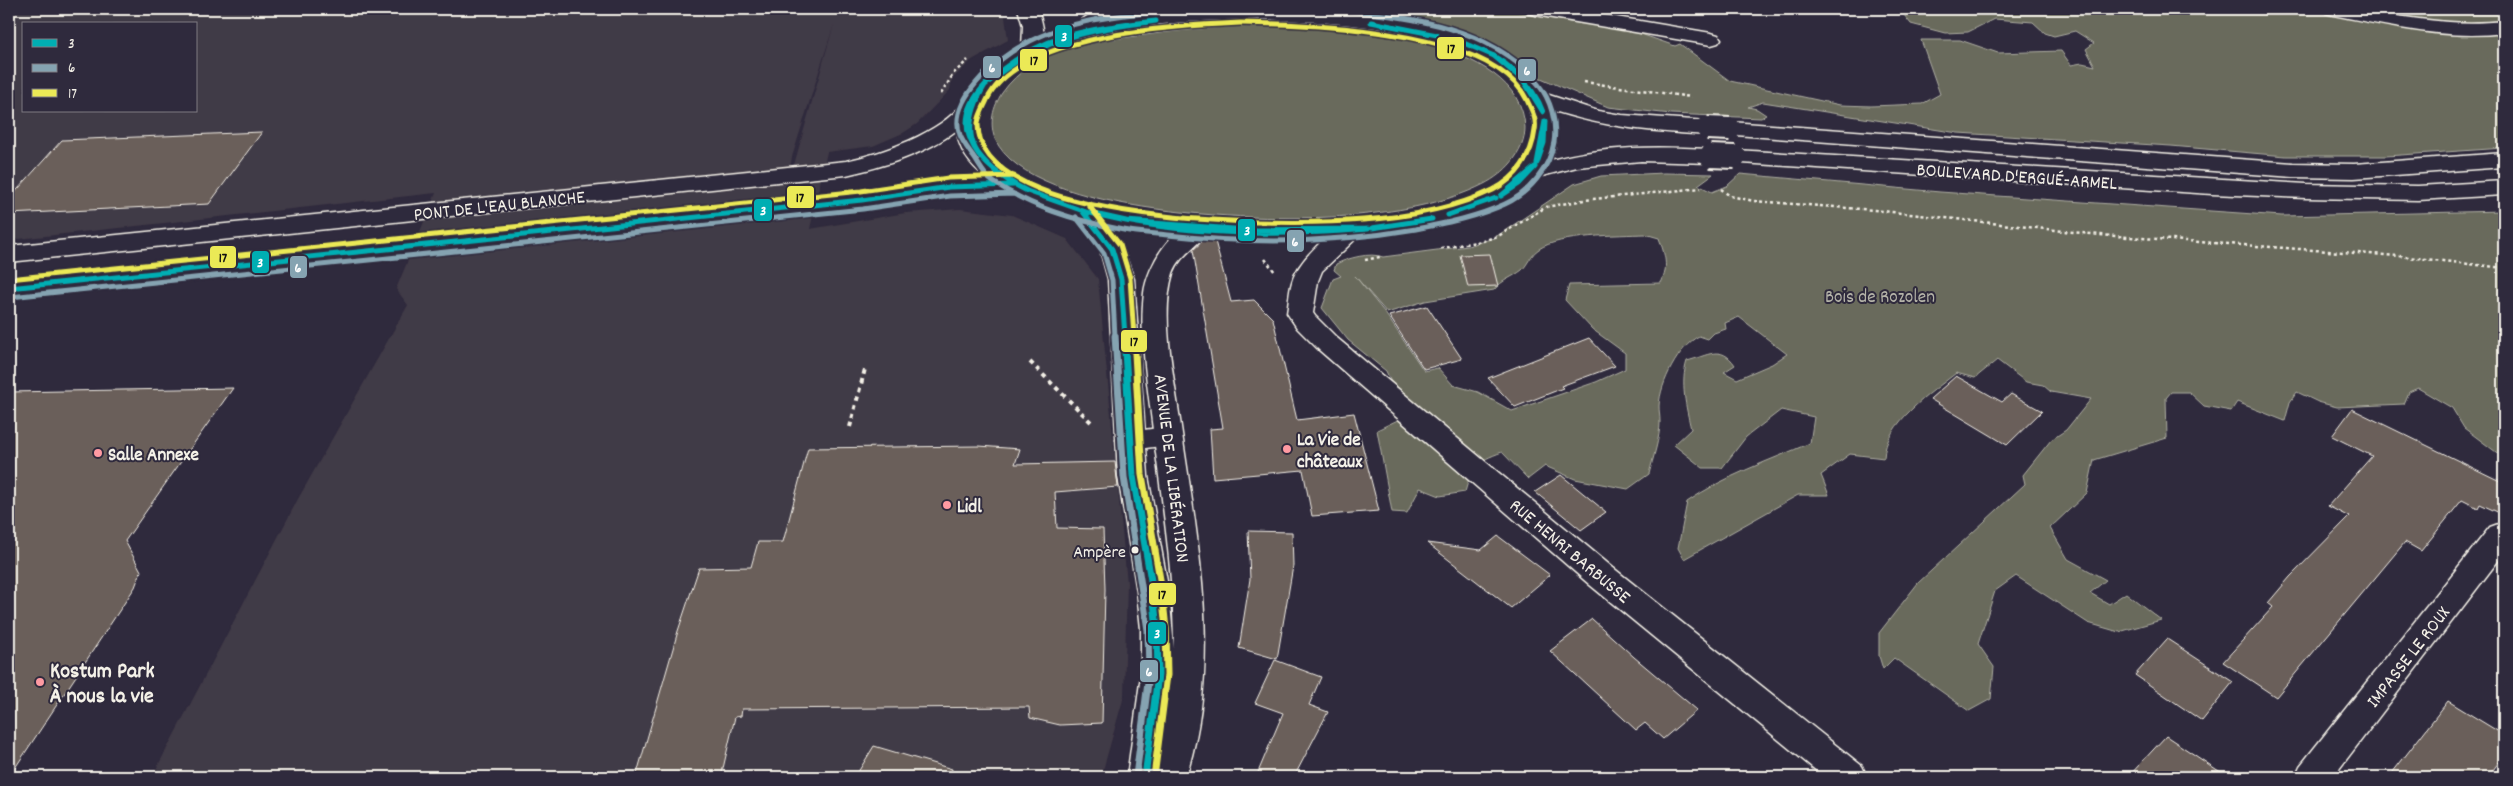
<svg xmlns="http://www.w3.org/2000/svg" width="2513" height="786" viewBox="0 0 2513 786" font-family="Dekko,sans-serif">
<rect width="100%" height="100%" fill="#2f2a3d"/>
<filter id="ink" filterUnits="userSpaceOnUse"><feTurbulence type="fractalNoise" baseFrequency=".02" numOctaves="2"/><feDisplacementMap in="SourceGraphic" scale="10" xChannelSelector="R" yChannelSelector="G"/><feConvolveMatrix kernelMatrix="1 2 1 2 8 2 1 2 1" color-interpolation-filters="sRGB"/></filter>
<g filter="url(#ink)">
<path fill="#413a46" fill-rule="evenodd" d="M9,9H1004L1008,40L972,60L952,79L950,90L917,124L903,133L873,146L827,152L810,229L906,213L960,209L1012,215L1067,239L1098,279L1127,583L1124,696L1101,777H152L298,499L408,305L396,289L436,193L9,240ZM24,24H196V111H24ZM834,24L784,200L792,157Z"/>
<path fill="#696a5c" stroke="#aeaea2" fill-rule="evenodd" d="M1382,9H1504L1570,22L1613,26L1635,32L1675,46L1680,44L1730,81L1840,105L1871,106L1922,104L1940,94L1921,40H1960L1998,53L2061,51L2071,65L2082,63L2095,66L2086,49L2094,43L2075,31L2054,36L2045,33L2033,22L1994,19L1968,32L1945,33L1911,24L1904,15L1905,9H2504V148L2386,156H2286L2171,146L1958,133L1763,102L1748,107L1757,109L1766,115L1761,118L1671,114L1608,107L1534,75L1485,42L1462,32Z
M1273,25C1338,27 1522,37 1525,128C1525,153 1504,174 1484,184C1443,205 1392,212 1347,216C1273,222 1030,217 995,139C989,123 993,107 1002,93C1034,47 1095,41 1145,35C1188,29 1230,26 1273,25Z
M1664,173L1713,174L1698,185L1712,192L1727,186L1740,174L1940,192L2282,216L2504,211V458L2464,428L2452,408L2418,388L2409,392L2404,404L2337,407L2318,402L2297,392L2290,402L2285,421L2237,402L2231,411L2204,406L2189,392H2171L2166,398L2167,438L2094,460L2087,493L2050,528L2068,559L2106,580L2090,593L2109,604L2126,593L2161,620L2119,632L2088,623L2016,576L1995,591L1978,644L1994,667L1991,699L1969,711L1894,658L1883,669L1879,656V633L1918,583L2025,484L2023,475L2051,440L2066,430L2091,399L2051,392L2043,385L2026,382L1997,360L1975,378L1956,373C1931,393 1885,423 1884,458L1850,454L1821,475L1829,495H1798L1684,559L1678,548L1687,502C1724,476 1769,461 1810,443L1814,417L1781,410L1746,437L1722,468H1703L1674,445L1691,429C1686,407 1680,383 1687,361C1707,356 1721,344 1735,365L1724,372L1737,379L1772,364L1787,354L1739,317L1725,323L1726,329L1714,333L1708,339L1699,336C1679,346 1660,383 1659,406C1659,411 1660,416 1660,422C1660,438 1653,458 1649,474L1628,489L1575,479L1545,466L1528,479L1502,452C1476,462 1473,464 1465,492L1440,496L1420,488L1407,513L1392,512L1377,430L1406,416L1386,371L1348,340L1322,308L1333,279L1341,276L1334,270L1336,264C1348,258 1370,252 1383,257L1468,246L1494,238L1574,184L1601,176ZM1645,234L1659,238C1665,255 1669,267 1661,283L1569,285L1565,300L1592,329L1625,353V369L1596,382L1512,411L1478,392L1453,385L1438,368L1424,371L1385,313L1355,276L1387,313L1425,301L1494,290C1503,279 1512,278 1522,270C1528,264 1531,254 1539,249C1559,235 1619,235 1645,234Z"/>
<path fill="#6b5e5a" stroke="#f4f1e8" d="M262,132L209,204L9,214V199L62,140Z
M1204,240L1215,241L1231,302L1254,300L1273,319L1297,420L1354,413L1379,511L1312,516L1303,470L1213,478L1210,429L1223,428L1193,250Z
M1490,254L1498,286L1468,287L1460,255Z
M1427,306L1462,359L1424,369L1389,316Z
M1589,338L1615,366L1561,386L1563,388L1515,407L1488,378Z
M1956,376L2002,402L2011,394L2042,411L2007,445L1930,399Z
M233,388L125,541L141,571L135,587L9,777V392Z
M2352,409L2504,483V515L2480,504L2478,508L2462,500L2421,551L2405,542L2276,697L2223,662L2273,607L2268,603L2290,577L2349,517L2328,506L2372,456L2332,436Z
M979,446L1020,449L1015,464L1115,462L1118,487L1055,492L1057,528L1103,529L1105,589L1102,723L1060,725L1030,718L1029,707L742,709L741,716L735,717L721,777H636L678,631L699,568L751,567L758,542H783L808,448Z
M1561,475L1606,512L1581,530L1535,492Z
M1248,531L1292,532L1293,566L1277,659L1239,648L1250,579Z
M1498,536L1550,575L1511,608L1427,543L1481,550Z
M1592,619L1634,657L1697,710L1663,739L1645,723L1636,730L1550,651Z
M2167,639L2233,682L2202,721L2135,675Z
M1275,660L1321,677L1309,705L1328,712L1294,777H1256L1283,713L1255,703Z
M2448,701L2504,735V755L2488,777H2389Z
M2166,736L2228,777H2128Z
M874,746L952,769L951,777H855Z"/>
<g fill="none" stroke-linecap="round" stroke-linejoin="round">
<g stroke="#f4f1e8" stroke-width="3">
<path id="minor" d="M1018,9H1038C1042,22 1048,40 1039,52L1032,54L1025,52L1022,48L1023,26Z
M1117,9H1137L1127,29L1120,31L1113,29L1110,25Z
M1525,9H1569L1711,33L1718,35L1721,39L1718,43L1711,45L1535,15L1528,13Z
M2323,9C2356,7 2386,15 2419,19C2448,23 2475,24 2504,21V33C2446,40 2390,26 2333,15L2326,13Z
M1353,222L1362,225L1365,230L1322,271L1318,281L1313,313L1315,316L1337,338L1612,567L1862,766L1867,777H1824L1590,585L1319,350L1297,328L1287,313C1289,303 1289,292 1292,282C1298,260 1332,228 1353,222Z
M1167,427L1177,430L1181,437L1177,444L1130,450L1120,447L1116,440L1120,433Z
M2501,523L2504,524V553L2333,777H2295L2300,766L2490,527Z"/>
</g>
<g stroke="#f4f1e8" stroke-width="3">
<path id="secondary" d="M1097,9H1120L1083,37L1076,39L1069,37L1066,33L1069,29Z
M1083,205L1091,207L1121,243L1134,279L1148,476L1169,592L1174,648C1174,572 1161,496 1152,422C1147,380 1139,335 1144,293C1147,267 1174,217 1206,225L1209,230C1199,246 1180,254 1173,273C1160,316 1174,377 1180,420C1197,539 1223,660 1186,777H1127L1141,675V629L1137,592L1118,476L1108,279L1100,250L1071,212L1075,207Z"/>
</g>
<g stroke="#f4f1e8" stroke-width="3">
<path id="primary" d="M1211,9L1334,11L1381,16L1428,25L1479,41L1516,61L1546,94L1598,111L1622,115L1707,121L1715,123L1718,128L1715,133L1707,135C1649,131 1607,128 1551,110C1557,129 1559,141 1551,160C1603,146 1656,146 1710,149L1718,151L1721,156L1718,161L1710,163L1641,161L1577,167L1538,177L1527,189L1509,201L1469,218L1418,230L1331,239H1215L1138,231L1055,210L1012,192L949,194L862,207L9,296V280L862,193L949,180L988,179C972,167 958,151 957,130C924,155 885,166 846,175L9,262V246L846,161C883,153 939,134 963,103C978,84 988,67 1009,53C1058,19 1151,12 1211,9ZM1257,19C1329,22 1503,26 1529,109C1533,122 1537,133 1533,147C1505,243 1214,230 1135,216C1091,208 1041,195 1003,168C984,155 975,137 981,113C1005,24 1183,21 1257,19Z
M1730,122L2293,163L2354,164L2504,153V167L2354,178L2293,177L1722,134L1719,129L1722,124Z
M1735,150L2306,184L2418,186L2504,181V195L2418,200L2306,198L2212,194L1727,162L1724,157L1727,152Z"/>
</g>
<path stroke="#f4f1e8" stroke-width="2.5" stroke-dasharray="3 3" stroke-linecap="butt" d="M1584,82L1691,97
M941,94L954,73L968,60
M1721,189L1730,196L1754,201L1874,210L2100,235L2399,256L2504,268
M1441,248L1483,241L1500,235L1546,207L1584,200L1701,188
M1265,259L1275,272
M1365,260L1380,257"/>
<path stroke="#f4f1e8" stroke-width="4" stroke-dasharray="4.5 4.5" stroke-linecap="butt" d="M1030,362L1094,425
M850,427L865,369"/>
<use href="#minor" fill="#2f2a3d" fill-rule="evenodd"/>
<use href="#secondary" fill="#2f2a3d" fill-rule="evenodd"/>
<use href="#primary" fill="#2f2a3d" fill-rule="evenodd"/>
<g stroke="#f4f1e8" stroke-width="26" stroke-linecap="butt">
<path id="primary-bridge" d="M1707,128L1730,129
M1710,156L1735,157"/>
</g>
<use href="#primary-bridge" stroke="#2f2a3d" stroke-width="22"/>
<g stroke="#2f2a3d" stroke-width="8">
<path id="bus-1-far1" d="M1371,22L1437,35
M1371,22L1437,35
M1459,41L1494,56
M1459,41L1494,56
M1494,56C1516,70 1534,87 1543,112
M1494,56L1523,80L1543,112
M985,85C953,139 977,165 1027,191
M985,85C942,131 985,170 1027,191
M985,85C1036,34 1088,29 1156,21
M985,85C1039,38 1087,30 1156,21
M1537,163L1545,121
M1537,163L1544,143L1545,121
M1027,191L1089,213
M1027,191L1089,213
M1501,196L1535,167
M1501,196L1519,184L1535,167
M1083,212L1112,249L1121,279L1125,337
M1090,213L1126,221
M1090,213L1126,221
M1448,215L1496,198
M1448,215L1496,198
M1126,221L1247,230L1368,229
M1126,221C1207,236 1286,236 1368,229
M1372,228L1432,219
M1372,228L1432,219
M9,288L862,200L949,187L1014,185"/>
</g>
<g stroke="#2f2a3d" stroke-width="11">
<path id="bus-1" d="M1124,336L1133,476L1153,592L1157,629L1158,675L1145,777"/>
</g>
<g stroke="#2f2a3d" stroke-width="8">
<path id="bus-2-far1" d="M1186,9C1131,14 1072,17 1023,45C997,59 947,100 960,135C963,143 969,150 973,156C979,164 984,176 992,181C1030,207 1074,220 1119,229C1135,233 1152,233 1168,235C1250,244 1335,243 1416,229C1446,223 1477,217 1505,204C1529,193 1550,168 1554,142C1557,122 1551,100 1538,84C1490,24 1405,17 1334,9
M1076,217L1104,253L1112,280L1115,337
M10,297L863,209L950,196L1014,194"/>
</g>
<g stroke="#2f2a3d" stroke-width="11">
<path id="bus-2" d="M1115,336L1124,477L1148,630L1149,675L1136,776"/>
</g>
<g stroke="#2f2a3d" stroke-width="8">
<path id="bus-3-far1" d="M1241,23C1310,24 1493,29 1527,100C1532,111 1537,119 1535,130C1532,156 1517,178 1493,190C1453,209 1406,217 1363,220C1293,226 975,229 978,123C979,115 984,107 987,100C1019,33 1176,26 1241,23Z
M1090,207L1120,245L1130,278L1134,337
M9,279L861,191L948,178L1014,176"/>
</g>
<g stroke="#2f2a3d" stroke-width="11">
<path id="bus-3" d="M1134,336L1142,475L1162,591L1166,629L1167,675L1154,777"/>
</g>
<use href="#bus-1-far1" stroke="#00aeb3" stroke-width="5"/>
<use href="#bus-1" stroke="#00aeb3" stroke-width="7"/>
<use href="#bus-2-far1" stroke="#85a3b1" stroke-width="5"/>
<use href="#bus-2" stroke="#85a3b1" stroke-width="7"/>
<use href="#bus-3-far1" stroke="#ebe956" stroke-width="5"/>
<use href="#bus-3" stroke="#ebe956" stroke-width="7"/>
</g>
</g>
<g fill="#ff9aa2" stroke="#2f2a3d" stroke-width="2">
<circle cx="1287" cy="449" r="5"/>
<circle cx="98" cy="453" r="5"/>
<circle cx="947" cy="505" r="5"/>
<circle cx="40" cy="682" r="5"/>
</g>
<circle fill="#f4f1e8" stroke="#2f2a3d" stroke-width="2" cx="1135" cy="550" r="4.5"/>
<g text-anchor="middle" stroke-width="4" stroke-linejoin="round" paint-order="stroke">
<g font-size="18" fill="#f4f1e8" stroke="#2f2a3d" text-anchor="end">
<text x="1126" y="557">Ampère</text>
</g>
<g font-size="19" fill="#f4f1e8" stroke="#2f2a3d">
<text transform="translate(2017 175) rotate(4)" y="7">BOULEVARD D'ERGUÉ-ARMEL</text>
<text transform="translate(499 204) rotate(-6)" y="7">PONT DE L'EAU BLANCHE</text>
<text transform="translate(1173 468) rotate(83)" y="7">AVENUE DE LA LIBÉRATION</text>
<text transform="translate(1571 550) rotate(40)" y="7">RUE HENRI BARBUSSE</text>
<text transform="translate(2407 656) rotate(-52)" y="7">IMPASSE LE ROUX</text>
</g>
<g font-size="19" fill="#b5b4a9" stroke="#2f2a3d">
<text x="1880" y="302">Bois de Rozolen</text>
</g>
<g font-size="19" font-weight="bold" fill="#f4f1e8" stroke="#2f2a3d" text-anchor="start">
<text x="1297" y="445">La Vie de<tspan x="1297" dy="22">châteaux</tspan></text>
<text x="108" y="460">Salle Annexe</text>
<text x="957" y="512">Lidl</text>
</g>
<g font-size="22" font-weight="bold" fill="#f4f1e8" stroke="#2f2a3d" text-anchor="start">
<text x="50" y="677">Kostum Park<tspan x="50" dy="25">À nous la vie</tspan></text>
</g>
</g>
<g stroke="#2f2a3d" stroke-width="2">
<rect x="1054" y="24" width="19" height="24" rx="5" fill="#00aeb3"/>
<rect x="1436" y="36" width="29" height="24" rx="5" fill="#ebe956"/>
<rect x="1019" y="48" width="29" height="24" rx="5" fill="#ebe956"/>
<rect x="982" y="55" width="20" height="24" rx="5" fill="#85a3b1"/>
<rect x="1517" y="58" width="20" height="24" rx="5" fill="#85a3b1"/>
<rect x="786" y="185" width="29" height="24" rx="5" fill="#ebe956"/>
<rect x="753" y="198" width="20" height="24" rx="5" fill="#00aeb3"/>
<rect x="1237" y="218" width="19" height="24" rx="5" fill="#00aeb3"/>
<rect x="1286" y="229" width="19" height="24" rx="5" fill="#85a3b1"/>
<rect x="209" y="245" width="28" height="24" rx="5" fill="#ebe956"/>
<rect x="251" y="250" width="19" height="24" rx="5" fill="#00aeb3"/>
<rect x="289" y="255" width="19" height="24" rx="5" fill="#85a3b1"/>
<rect x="1120" y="329" width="28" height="24" rx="5" fill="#ebe956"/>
<rect x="1148" y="582" width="29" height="24" rx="5" fill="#ebe956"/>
<rect x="1147" y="621" width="20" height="24" rx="5" fill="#00aeb3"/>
<rect x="1139" y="659" width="20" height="24" rx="5" fill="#85a3b1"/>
</g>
<g font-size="14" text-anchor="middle" font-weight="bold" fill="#fff">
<text x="1064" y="41">3</text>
<text x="992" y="72">6</text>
<text x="1527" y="75">6</text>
<text x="763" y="215">3</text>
<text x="1247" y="235">3</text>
<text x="1295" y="246">6</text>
<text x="260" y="267">3</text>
<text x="298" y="272">6</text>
<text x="1157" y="638">3</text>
<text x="1149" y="676">6</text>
</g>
<g font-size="14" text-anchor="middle" font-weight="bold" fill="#111">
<text x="1451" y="53">17</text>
<text x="1034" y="65">17</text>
<text x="800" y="202">17</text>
<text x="223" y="262">17</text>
<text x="1134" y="346">17</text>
<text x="1162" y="599">17</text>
</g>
<rect width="2513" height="786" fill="none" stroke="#2f2a3d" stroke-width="30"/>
<rect x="15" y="15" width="2483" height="756" fill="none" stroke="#f4f1e8" stroke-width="2" filter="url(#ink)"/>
<rect x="22" y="22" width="175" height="90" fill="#2f2a3d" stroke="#7e7a81"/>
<rect x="32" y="39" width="25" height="8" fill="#00aeb3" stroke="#7e7a81"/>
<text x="68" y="48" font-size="15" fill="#f4f1e8">3</text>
<rect x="32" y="64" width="25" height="8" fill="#85a3b1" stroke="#7e7a81"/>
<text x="68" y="72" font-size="15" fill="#f4f1e8">6</text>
<rect x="32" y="89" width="25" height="8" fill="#ebe956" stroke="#7e7a81"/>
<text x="68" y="98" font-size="15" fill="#f4f1e8">17</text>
</svg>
